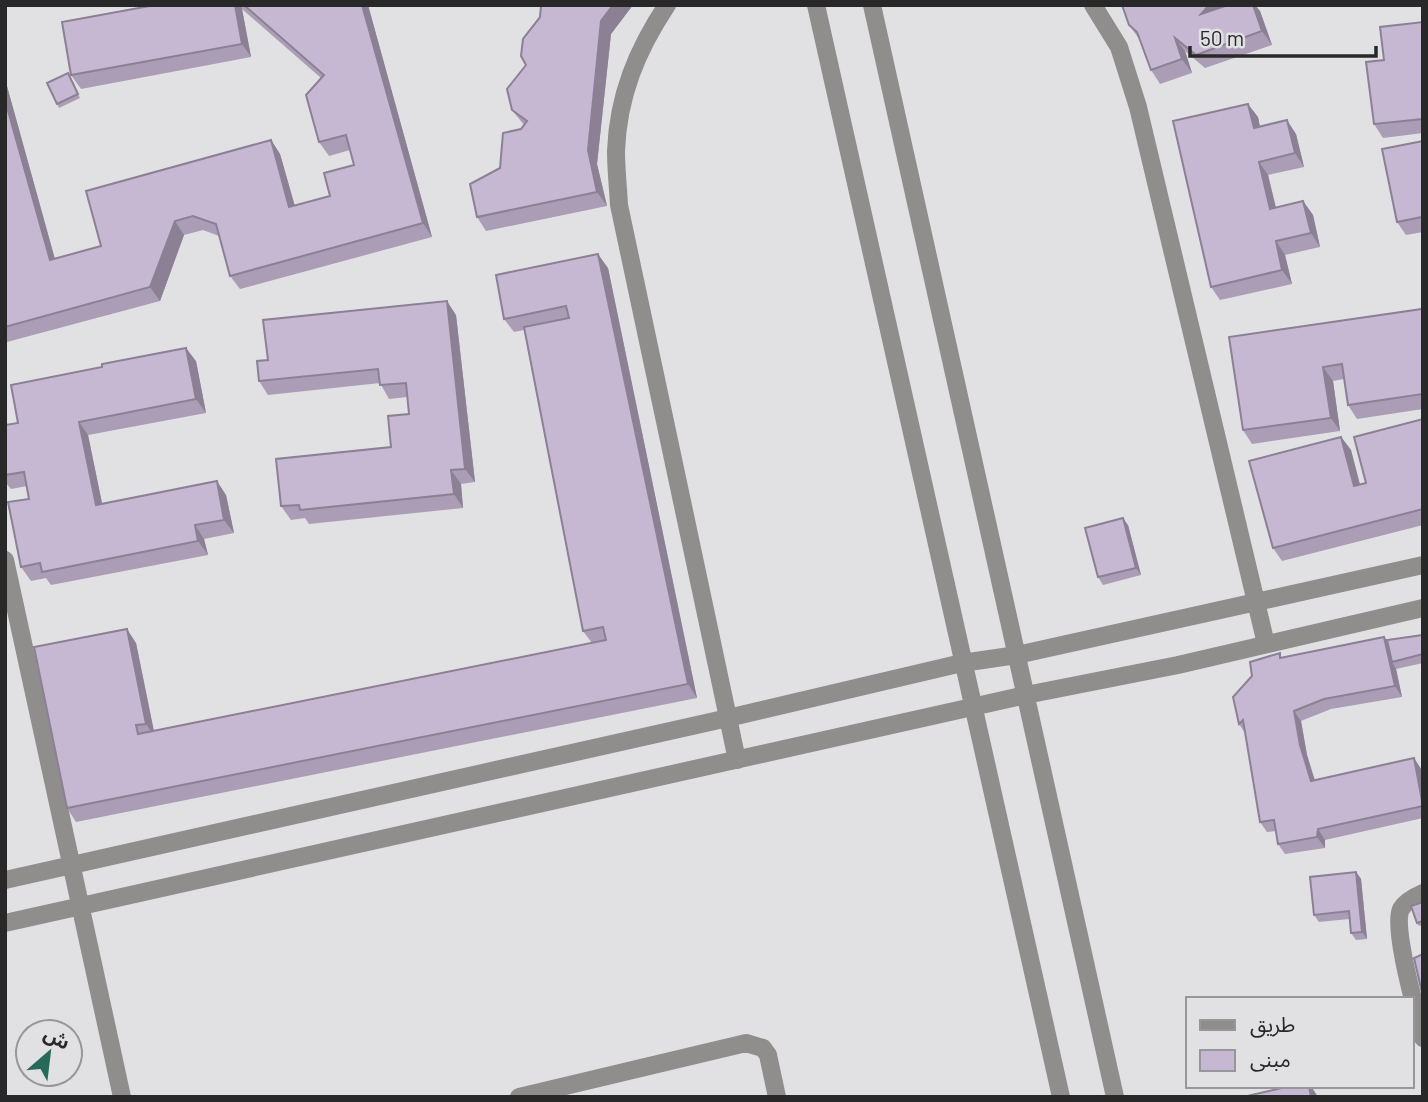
<svg xmlns="http://www.w3.org/2000/svg" width="1428" height="1102" viewBox="0 0 1428 1102" font-family="Barlow,'Noto Sans Arabic',sans-serif">
<rect width="100%" height="100%" fill="#e1e1e4"/>
<g fill="none" stroke-linecap="round" stroke-linejoin="round">
<path stroke="#8f8e8d" stroke-width="18" d="M667,5C637,50 618,96 616,151C616,168 618,187 619,205L737,760
M816,5L1061,1097
M872,5L1115,1097
M1093,5L1119,47L1138,107L1266,644
M5,560L122,1097
M5,880L728,718L962,663L1017,655L1423,565
M1423,893C1416,896 1405,902 1401,909C1392,928 1417,1014 1423,1038
M5,923L1026,695L1178,665L1423,608
M519,1097L746,1043L763,1048L768,1055L777,1097"/>
</g>
<path fill="#aa9db5" d="M155,5H368L432,237L240,289L230,276L219,236L203,230L184,235L160,301L7,342L5,341V79L55,259L101,246L271,140L280,154L295,206L330,196L354,165L350,150L329,156L319,142L321,78L242,9L251,57L81,89L71,75Z
M541,5H633L611,34L597,164L607,206L486,231L477,217L500,168L524,125L512,110L540,17Z
M1260,11L1272,45L1205,68L1185,51L1192,73L1160,84L1151,70L1140,40L1129,25Z
M1423,22V133L1383,138L1374,124L1384,60Z
M70,77L80,98L59,108L57,104Z
M1258,117L1260,127L1296,134L1304,167L1268,175L1276,207L1303,201L1313,215L1320,247L1285,255L1292,284L1220,300L1211,287Z
M1423,141V232L1406,235L1397,222Z
M608,268L697,698L76,822L67,808L136,643L154,731L592,643L583,631L524,330L514,332L504,319Z
M1423,310V409L1357,419L1348,405L1344,379L1333,381L1340,431L1252,444L1243,430L1229,337Z
M456,315L475,482L461,484L463,508L309,524L305,518L291,520L281,506L391,447L409,414L407,397L389,399L380,383L268,395L259,381L268,360Z
M196,361L206,413L88,435L102,503L226,495L234,533L204,539L208,555L51,585L46,578L31,581L21,567L29,499L27,486L11,489L5,482V425L18,423L102,367Z
M1423,419V525L1282,561L1273,548L1341,437L1351,450L1360,485L1366,483Z
M1128,525L1141,575L1103,585L1098,577Z
M1423,635V663L1396,669L1402,697L1331,709L1301,721L1307,755L1315,780L1414,758L1421,769L1423,776V818L1325,840V848L1285,854L1278,844L1276,831L1267,832L1260,822L1245,733L1239,724L1283,658L1384,637L1387,640Z
M1356,872L1361,879L1367,939L1356,940L1351,933L1349,919L1319,922L1314,915Z
M1423,902V925L1419,926L1417,923Z"/>
<path fill="#8b8094" d="M235,5H240L242,9L251,57L242,44Z
M362,5H368L432,237L423,223Z
M613,5H633L611,34L597,164L607,206L597,192L588,150L601,21Z
M1209,5H1228L1201,14Z
M1253,5H1255L1260,11L1272,45L1262,31Z
M1175,38L1185,51L1192,73L1182,59Z
M5,79L59,274L50,260L5,100Z
M1248,104L1258,117L1263,142L1254,128Z
M1287,120L1296,134L1304,167L1295,153Z
M271,140L280,154L299,221L289,207Z
M1259,162L1268,175L1279,222L1270,209Z
M1303,201L1313,215L1320,247L1311,233Z
M175,221L184,235L160,301L150,287Z
M1276,241L1285,255L1292,284L1282,270Z
M598,254L608,268L697,698L688,684Z
M447,301L456,315L475,482L465,469Z
M186,348L196,361L206,413L196,399Z
M1323,367L1333,381L1340,431L1331,418Z
M79,422L88,435L105,518L96,505Z
M1341,437L1351,450L1364,500L1354,486Z
M451,470L461,484L463,508L454,494Z
M217,481L226,495L234,533L224,520Z
M1123,518L1128,525L1141,575L1136,568Z
M195,525L204,539L208,555L198,541Z
M127,629L136,643L155,737L146,724Z
M1384,637L1392,647V662L1396,669L1402,697L1395,686Z
M1294,711L1301,721L1307,755L1318,792L1311,781L1300,745Z
M1414,758L1421,769L1423,776V802Z
M1318,829L1325,840V848L1317,837Z
M1356,872L1361,879L1367,939L1362,932Z
M1309,1086H1311L1318,1097H1311Z"/>
<path fill="#c6b7d3" stroke="#8b8094" stroke-width="2" d="M155,5H235L242,44L71,75L62,22Z
M244,5H362L423,223L230,276L216,224L193,216L175,221L150,287L5,327V100L50,260L101,246L86,191L271,140L289,207L330,196L324,173L354,165L346,135L319,142L306,95L324,75Z
M541,5H613L601,21L588,150L597,192L477,217L470,184L500,168L503,133L521,129L527,121L512,110L507,89L526,65L521,56L523,39L540,17Z
M1122,5H1209L1201,14L1228,5H1253L1262,31L1196,55L1175,38L1182,59L1151,70L1137,32L1129,25Z
M1423,22V119L1374,124L1366,62L1384,60L1380,27Z
M68,73L78,94L57,104L47,83Z
M1248,104L1254,128L1287,120L1295,153L1259,162L1270,209L1303,201L1311,233L1276,241L1282,270L1211,287L1173,121Z
M1423,141V220L1422,217L1397,222L1382,149Z
M598,254L688,684L67,808L34,647L127,629L146,724L136,725L138,734L606,640L603,627L583,631L524,327L569,318L566,306L504,319L496,275Z
M447,301L465,469L451,470L454,494L300,510L299,505L281,506L276,459L391,447L388,416L409,414L406,383L380,385L378,369L259,381L257,361L268,360L263,320Z
M1422,309L1423,394L1348,405L1342,364L1323,367L1331,418L1243,430L1229,337Z
M186,348L196,399L79,422L96,505L217,481L224,520L195,525L198,541L42,572L40,563L21,567L8,502L29,499L24,472L5,475V425L18,423L11,385L102,367V364Z
M1423,419V509L1273,548L1249,461L1341,437L1354,486L1366,483L1354,437Z
M1123,518L1136,568L1098,577L1085,528Z
M1423,635V654L1392,662L1387,640Z
M1384,637L1395,686L1324,699L1294,711L1300,745L1311,781L1414,758L1423,806L1318,829L1317,837L1278,844L1274,820L1260,822L1243,720L1239,724L1233,697L1252,676L1250,662L1280,653V658Z
M1356,872L1362,932L1351,933L1349,911L1314,915L1310,877Z
M1423,902V921L1417,923L1411,906Z
M1423,954V997L1414,958Z
M1290,1086H1309L1311,1097H1243Z"/>
<rect width="1428" height="1102" fill="none" stroke="#282829" stroke-width="14"/>
<rect x="1186" y="997" width="228" height="91" fill="#e1e1e4" stroke="#979799" stroke-width="2"/>
<rect x="1200" y="1020" width="35" height="10" fill="#8f8e8d" stroke="#979799" stroke-width="2"/>
<text x="1250" y="1032" font-size="21" fill="#282829">طريق</text>
<rect x="1200" y="1050" width="35" height="21" fill="#c6b7d3" stroke="#979799" stroke-width="2"/>
<text x="1250" y="1067" font-size="21" fill="#282829">مبنى</text>
<g transform="translate(49 1053) rotate(28)"><circle r="33" fill="#e1e1e4" stroke="#979799" stroke-width="2"/>
<path d="M0-5L12 26L0 18L-12 26Z" fill="#286a5a"/>
<text y="-10" font-size="19" font-weight="bold" text-anchor="middle" fill="#282829">ش</text>
</g>
<path d="M1190 46v10h186v-10" fill="none" stroke="#282829" stroke-width="3.5"/>
<text x="1200" y="46" font-size="21" fill="#282829" stroke="#e1e1e4" stroke-width="5" paint-order="stroke">50 m</text>
</svg>
